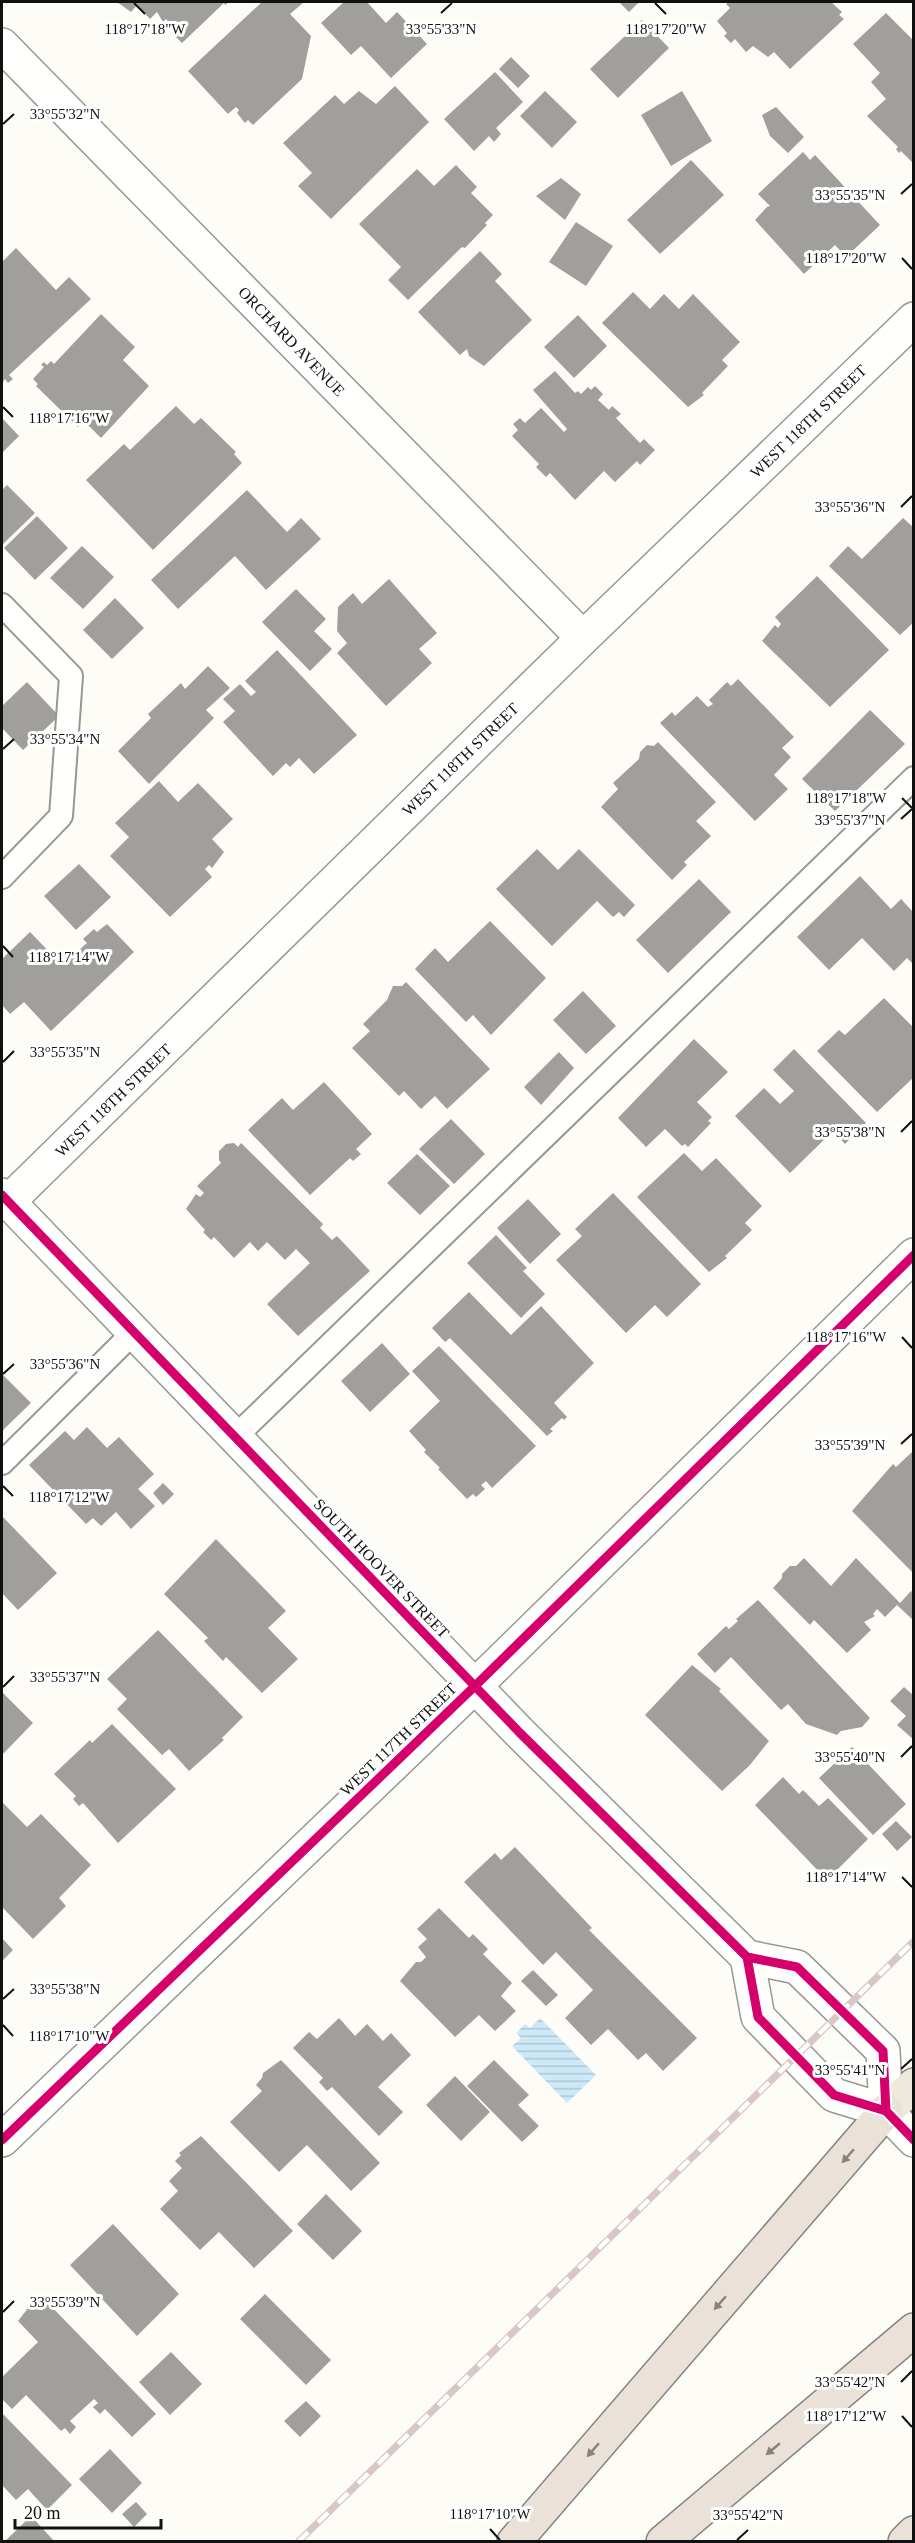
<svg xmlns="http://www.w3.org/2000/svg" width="915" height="2543" viewBox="0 0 915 2543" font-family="'Times New Roman',serif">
<defs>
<pattern id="water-rules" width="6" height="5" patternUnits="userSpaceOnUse" patternTransform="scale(1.5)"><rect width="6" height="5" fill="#cde8f7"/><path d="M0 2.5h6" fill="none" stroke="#afc6d3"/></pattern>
</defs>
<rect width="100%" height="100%" fill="#fdfcf7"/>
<path fill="url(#water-rules)" d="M540,2018L596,2075L567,2103L512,2046L521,2038L516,2033L525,2024L530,2028Z"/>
<path fill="#a19f9c" d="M117,2H229L225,5L224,3L182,43L172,33L175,29L166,19L163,22L157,12L150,19L137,5L131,12Z
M262,2H304L290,14L311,36L302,79L253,125L248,120L245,123L237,113L239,110L236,107L228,114L188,71Z
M344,2H367L386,23L397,12L427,44L391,78L361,46L351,55L321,23Z
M619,2H639L629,12Z
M729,2H831L842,12L839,15L844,19L790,69L774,52L768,57L753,46L746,52L735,39L731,43L724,36L727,33L717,21L730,8L726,4Z
M886,13L914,41V164L901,151L899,153L896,149L898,147L867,116L886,99L871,82L880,73L853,44Z
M642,20L669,48L618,98L590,69Z
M511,57L530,76L518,88L499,69Z
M495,72L523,102L496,128L501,134L494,142L489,136L474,151L444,119Z
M395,86L429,122L331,219L298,186L312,173L283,143L335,95L344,104L359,91L376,104Z
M545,91L577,122L552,148L520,116Z
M682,91L712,141L671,166L641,115Z
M776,107L804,137L788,153L770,136L762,115Z
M803,152L810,160L815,155L880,225L846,257L835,245L804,274L755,220L767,207L770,206L758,194Z
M691,160L724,195L660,254L627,220Z
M456,165L477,187L471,193L493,215L485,223L487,225L465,248L462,247L408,300L388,280L401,267L359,224L417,169L434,186Z
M561,178L581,194L565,220L536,196Z
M576,222L613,246L586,286L549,262Z
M16,248L56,290L69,277L91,299L9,375L13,379L8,383L5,379L2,383V262Z
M480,251L502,274L495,281L532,320L484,366L469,356L467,349L460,355L418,312Z
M633,292L650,309L664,294L679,309L693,294L740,342L722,360L728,366L702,393L704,395L688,407L602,323Z
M101,314L135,347L123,360L149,386L101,438L84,421L78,427L36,386L38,384L33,379L44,367L41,365L44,362L47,365L51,361L54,364Z
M578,315L607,346L574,378L544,347Z
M555,371L575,393L578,391L581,394L588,387L591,390L595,386L603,394L598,400L609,410L612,406L621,414L616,418L640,443L644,439L655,450L640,465L637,461L615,482L604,471L575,500L550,473L546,477L536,467L539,464L512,436L518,430L513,424L520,418L525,423L541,408L564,432L567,429L533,390Z
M176,406L194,424L201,418L236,452L234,454L242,463L153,550L86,480L124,444L130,450Z
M2,418L19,436L2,453Z
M7,485L35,513L2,545V490Z
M247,490L287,532L301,518L321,539L266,590L235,556L178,609L151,580Z
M37,516L68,548L35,580L4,548Z
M903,518L914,528V622L900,635L829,566L848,546L862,559Z
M82,546L114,577L83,609L50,578Z
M817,576L889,650L830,707L762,641L775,625L778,628L781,624L775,617Z
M389,579L437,633L419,649L432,663L386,706L337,653L347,643L337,631L338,607L353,593L362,604Z
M296,589L326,619L314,631L332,649L310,671L262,622Z
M115,598L144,628L112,659L83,630Z
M277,650L357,735L314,774L299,758L290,767L286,763L273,776L223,722L235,711L223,699L240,684L251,696L256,692L245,681Z
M208,666L230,688L206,710L214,718L149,784L118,751L151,718L148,714L181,683L185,689Z
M738,679L794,737L782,748L791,757L774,775L788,789L755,821L660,723L672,712L675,716L697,696L708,707L713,704L709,700L727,682L731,686Z
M27,682L59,716L23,750L2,728V706Z
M870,710L905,744L835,811L802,779Z
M658,742L716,802L696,821L711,836L684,862L687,865L672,880L601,807L618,789L613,783L639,759L640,752L647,745L654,746Z
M159,781L178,802L198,783L233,819L212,839L224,852L212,868L209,865L205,869L212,877L170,917L110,856L129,837L115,823Z
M537,849L558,870L579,849L635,905L624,917L619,912L613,917L597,901L552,946L496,889Z
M79,864L111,897L76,930L44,896Z
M860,876L891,909L901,899L914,913V965L907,958L894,971L862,938L829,970L797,937Z
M699,879L731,912L668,973L636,940Z
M490,921L546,978L491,1035L473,1015L466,1022L415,969L435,948L448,962Z
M107,924L134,952L51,1031L24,1002L10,1014L2,1005V959L30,932L62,965L87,943L83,939L94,929L97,932Z
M406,982L490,1069L447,1109L435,1096L421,1109L404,1091L399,1096L352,1048L370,1031L363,1024L387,1000L393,986H402Z
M583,991L616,1026L586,1054L553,1020Z
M884,998L914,1028V1077L877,1112L817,1051L839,1030L845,1035Z
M694,1039L728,1072L697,1102L712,1117L708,1121L711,1123L688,1147L685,1144L682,1146L665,1129L646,1147L618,1118Z
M794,1049L866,1123L845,1144L833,1131L790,1173L735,1116L764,1088L780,1104L794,1091L773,1070Z
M559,1052L574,1068L541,1105L524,1087Z
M324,1082L372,1134L356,1149L361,1154L353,1161L350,1158L310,1195L248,1130L282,1098L293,1110Z
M451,1119L485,1154L454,1184L419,1149Z
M234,1143L238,1147L241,1143L323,1224L320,1228L332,1240L337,1236L370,1271L298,1336L267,1304L310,1263L296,1249L285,1260L267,1242L258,1251L250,1242L234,1258L214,1237L211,1240L203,1232L205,1230L186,1209L196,1194L200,1197L204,1193L197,1186L221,1163L219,1160V1151L226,1144Z
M684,1153L702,1171L716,1158L762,1206L745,1223L752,1230L725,1256L727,1258L709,1272L637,1197Z
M417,1154L450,1186L420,1215L387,1183Z
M613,1193L701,1284L667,1317L655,1305L626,1333L556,1260L582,1236L575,1229Z
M528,1199L561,1234L530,1264L497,1228Z
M496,1235L527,1268L523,1271L545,1294L521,1318L467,1263Z
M469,1292L511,1335L541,1306L594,1363L554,1403L567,1417L564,1420L562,1418L550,1429L553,1431L547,1436L450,1338L445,1342L432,1328Z
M382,1343L410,1374L370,1412L341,1381Z
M439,1346L536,1446L492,1488L486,1481L481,1485L485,1489L476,1497L473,1494L467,1499L438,1469L440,1468L424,1452L426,1450L409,1431L440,1401L412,1371Z
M2,1374L31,1403L2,1431Z
M87,1427L107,1448L119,1437L154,1474L138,1489L155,1506L131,1529L116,1512L101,1526L93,1518L86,1524L29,1465L65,1431L74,1440Z
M912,1452L914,1454V1574L852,1511L893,1464L896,1467Z
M163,1483L174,1494L163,1505L153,1493Z
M2,1516L57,1573L18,1610L2,1593Z
M216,1539L286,1611L268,1628L298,1659L262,1693L226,1657L223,1661L204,1641L208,1638L164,1594Z
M804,1558L831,1586L856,1558L900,1603L911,1591L914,1593V1621L897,1605L885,1617L877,1609L873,1614L875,1616L864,1622L871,1630L847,1653L814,1620L810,1625L773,1588L782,1578V1574L790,1566H796Z
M758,1600L870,1718L862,1727L841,1731L837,1735L806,1724L788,1704L781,1710L731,1657L715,1673L697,1654L726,1626L729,1629L738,1621L736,1619Z
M158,1630L243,1717L222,1738L224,1740L189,1771L169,1749L162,1755L117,1709L127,1699L107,1679Z
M692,1665L721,1689L719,1691L769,1741L750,1765L722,1791L645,1715Z
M904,1687L914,1696V1740L897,1725L906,1716L890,1701Z
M2,1692L33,1723L2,1755Z
M112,1724L176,1789L118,1843L83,1803L79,1806L73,1799L76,1796L54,1774L90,1740L92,1743Z
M852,1747L906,1804L873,1835L819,1778Z
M783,1777L799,1794L803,1790L819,1806L828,1798L868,1839L827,1880L755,1805Z
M2,1802L27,1827L41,1814L91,1865L59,1898L66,1906L33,1939L2,1907Z
M896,1821L912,1837L897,1851L882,1834Z
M515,1847L592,1928L589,1930L697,2038L663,2071L646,2053L638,2060L608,2029L591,2045L565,2018L593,1990L556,1952L543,1965L464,1882L495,1853L501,1860Z
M439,1908L469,1938L473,1934L488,1949L483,1954L512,1983L501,1996L516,2011L495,2031L479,2015L455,2037L400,1981L416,1962H421L426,1957L418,1947L427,1939L417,1929Z
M2,1938L13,1950L2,1961Z
M533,1970L558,1995L546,2006L521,1981Z
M339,2018L355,2036L367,2024L383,2041L391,2033L411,2055L378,2087L403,2112L379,2136L332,2087L327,2091L319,2082L323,2078L293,2048L309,2032L317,2039Z
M281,2060L380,2163L351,2191L307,2145L279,2172L230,2122L262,2091L256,2085L262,2078L263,2073Z
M494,2060L529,2095L518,2105L539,2126L522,2142L467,2086Z
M455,2076L490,2112L461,2141L426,2105Z
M201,2136L293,2231L254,2268L219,2232L200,2250L160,2209L178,2191L169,2181L182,2168L175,2161L181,2155L179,2153Z
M326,2194L362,2231L333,2260L297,2224Z
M113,2224L179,2294L137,2336L70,2265Z
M265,2294L331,2360L306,2385L240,2319Z
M43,2298L156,2414L132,2437L105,2409L100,2414L93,2407L98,2403L94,2399L70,2421L76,2427L70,2434L65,2428L61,2431L26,2395L12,2409L2,2399V2377L38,2342L18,2321L32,2303H38Z
M171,2352L202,2384L170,2415L139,2382Z
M306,2401L321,2416L300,2437L284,2421Z
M2,2413L72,2485L47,2510L28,2489L16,2500L2,2485Z
M110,2449L142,2483L112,2513L79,2479Z
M136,2502L147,2514L134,2527L122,2514Z
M31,2516L55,2542H4Z"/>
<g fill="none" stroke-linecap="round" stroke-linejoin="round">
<g stroke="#979795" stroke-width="26">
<path id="service" d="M2,605L71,676L61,816L2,877
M235,1437L914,778
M2,1463L134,1332"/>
</g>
<g stroke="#979795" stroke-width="36">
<path id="minor" d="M2,45L583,638
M8,1202L583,638L914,319"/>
</g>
<g stroke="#979795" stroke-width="36">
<path id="tertiary" d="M2,1195L520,1733L747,1957L797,1967L883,2051L886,2111
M747,1957L758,2017L834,2095L886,2111L914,2140
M2,2140L475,1686L914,1255"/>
</g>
<g stroke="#858482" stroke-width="36">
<path id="primary" d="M886,2111L914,2085"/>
</g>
<g stroke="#858482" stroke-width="36">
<path id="motorway" d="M514,2542L886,2111
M663,2542L914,2330
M905,2542L914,2533"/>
</g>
<use href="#service" stroke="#fffffe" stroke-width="22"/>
<use href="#minor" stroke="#fffffe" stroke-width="33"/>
<use href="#tertiary" stroke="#fffffe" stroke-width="33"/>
<use href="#primary" stroke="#ede9dc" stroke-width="33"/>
<use href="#motorway" stroke="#eae1d8" stroke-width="33"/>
<g stroke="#d9c6c7" stroke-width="7">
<path id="rail" d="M298,2542L914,1941"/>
</g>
<use href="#rail" stroke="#fff" stroke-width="4.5" stroke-dasharray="14" stroke-linecap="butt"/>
<g stroke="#fff" stroke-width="13">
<path id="cycleway" d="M2,1195L520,1733L747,1957L797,1967L883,2051L886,2111
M747,1957L758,2017L834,2095L886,2111L914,2140
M2,2140L475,1686L914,1255"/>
</g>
<use href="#cycleway" stroke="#d6006c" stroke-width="9"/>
</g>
<defs><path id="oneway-solid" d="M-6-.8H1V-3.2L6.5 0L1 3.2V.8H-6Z" transform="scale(1.5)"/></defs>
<g fill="#88837e">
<use href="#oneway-solid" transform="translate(848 2156) rotate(131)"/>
<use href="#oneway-solid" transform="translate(720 2303) rotate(131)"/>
<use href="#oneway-solid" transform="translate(773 2449) rotate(140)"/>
<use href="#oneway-solid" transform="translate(593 2450) rotate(131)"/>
</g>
<path fill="none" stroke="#111" stroke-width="2" d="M134,3L145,14M655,3L666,14M441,13L452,3M3,124L14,114M901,194L912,184M902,258L912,269M3,407L13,417M901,507L912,496M3,749L14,739M902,798L912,808M901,819L912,809M3,946L13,957M3,1062L14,1051M901,1132L912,1121M902,1337L912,1348M3,1374L14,1364M901,1444L912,1434M3,1486L13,1496M3,1687L14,1676M901,1757L912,1746M902,1877L912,1887M3,1999L14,1989M3,2025L13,2036M901,2069L912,2059M3,2312L14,2301M901,2382L912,2371M902,2416L912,2427M490,2529L500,2540M737,2540L748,2530"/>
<g text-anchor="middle" stroke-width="6" stroke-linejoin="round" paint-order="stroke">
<g font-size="16" fill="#111" stroke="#fff">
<text transform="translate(292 341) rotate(46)" y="6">ORCHARD AVENUE</text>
<text transform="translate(808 421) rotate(-44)" y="6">WEST 118TH STREET</text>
<text transform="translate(460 759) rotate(-44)" y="6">WEST 118TH STREET</text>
<text transform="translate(113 1100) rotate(-44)" y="6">WEST 118TH STREET</text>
<text transform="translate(382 1568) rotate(46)" y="6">SOUTH HOOVER STREET</text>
<text transform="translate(398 1739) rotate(-44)" y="6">WEST 117TH STREET</text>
</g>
</g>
<g font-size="15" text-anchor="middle" fill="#111" stroke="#fff" stroke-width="6" stroke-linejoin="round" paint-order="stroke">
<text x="441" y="34">33°55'33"N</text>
<text x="145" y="34">118°17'18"W</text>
<text x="666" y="34">118°17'20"W</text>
<text x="65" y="119">33°55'32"N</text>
<text x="850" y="200">33°55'35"N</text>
<text x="846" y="263">118°17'20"W</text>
<text x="69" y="423">118°17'16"W</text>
<text x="850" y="512">33°55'36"N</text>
<text x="65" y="744">33°55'34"N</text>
<text x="846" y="803">118°17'18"W</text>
<text x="850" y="825">33°55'37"N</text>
<text x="69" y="962">118°17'14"W</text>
<text x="65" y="1057">33°55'35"N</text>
<text x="850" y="1137">33°55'38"N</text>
<text x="846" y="1342">118°17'16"W</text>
<text x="65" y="1369">33°55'36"N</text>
<text x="850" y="1450">33°55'39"N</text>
<text x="69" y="1502">118°17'12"W</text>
<text x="65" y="1682">33°55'37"N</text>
<text x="850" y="1762">33°55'40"N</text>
<text x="846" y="1882">118°17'14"W</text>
<text x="65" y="1994">33°55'38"N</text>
<text x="69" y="2041">118°17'10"W</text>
<text x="850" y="2075">33°55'41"N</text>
<text x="65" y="2307">33°55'39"N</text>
<text x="850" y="2387">33°55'42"N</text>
<text x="846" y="2421">118°17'12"W</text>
<text x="490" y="2519">118°17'10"W</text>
<text x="748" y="2520">33°55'42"N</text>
</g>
<rect width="915" height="2543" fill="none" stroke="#111111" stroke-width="6"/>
<path d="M15 2519v9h146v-9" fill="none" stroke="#111111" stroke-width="3"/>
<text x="24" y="2519" font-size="18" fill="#111111" stroke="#ffffff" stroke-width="4.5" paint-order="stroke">20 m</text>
</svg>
